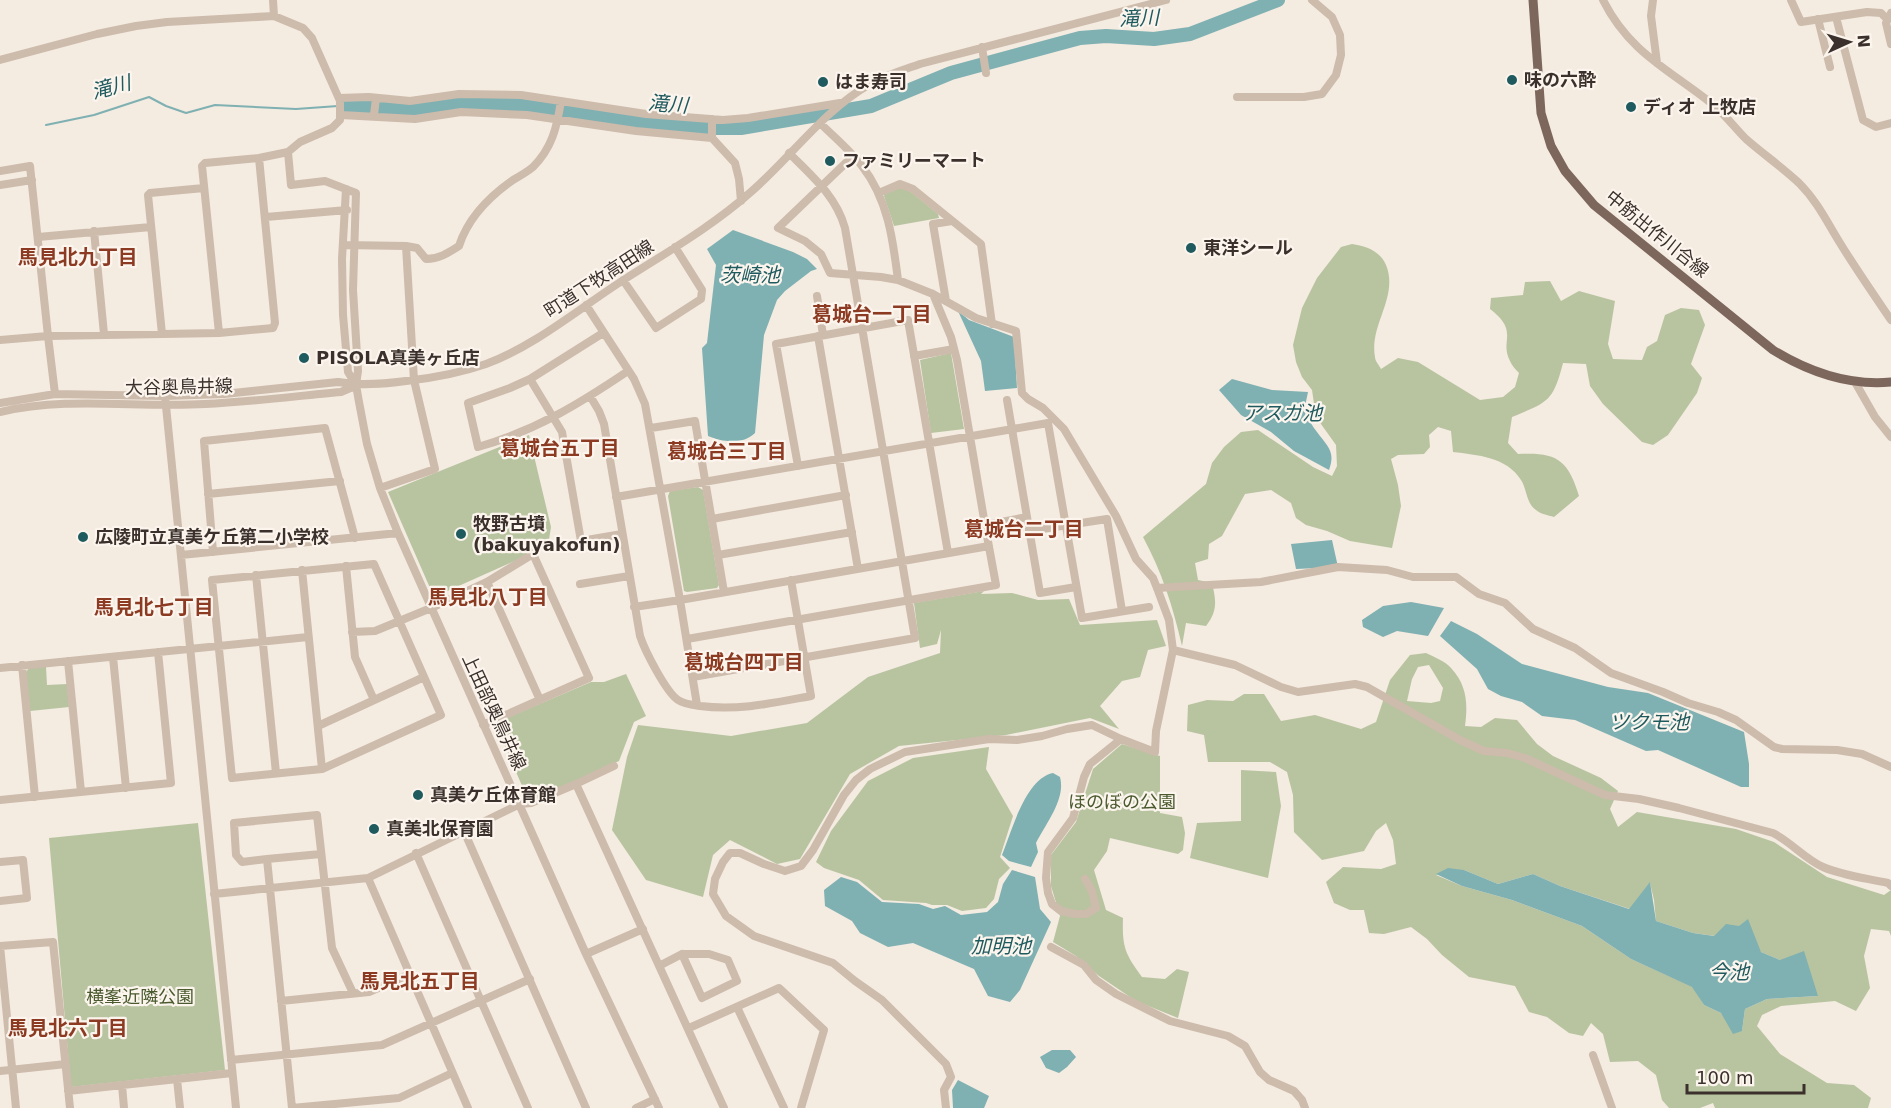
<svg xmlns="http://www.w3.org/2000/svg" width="1891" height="1108" viewBox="0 0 1891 1108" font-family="'DejaVu Sans','Noto Sans JP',sans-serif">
<rect width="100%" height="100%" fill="#f4ebe1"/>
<path fill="#b8c4a0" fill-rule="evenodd" d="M900,186L911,192L938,214L939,218L894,226L884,196L885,193Z
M1352,244C1366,246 1380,251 1386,265C1399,297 1369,325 1375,357C1375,361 1379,365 1381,369L1398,358L1418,362L1480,400L1503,397L1515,387L1519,373C1516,370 1512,366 1510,361C1499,340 1520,332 1490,309L1491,298L1523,295L1525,282L1550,281L1561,301L1579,291L1615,301L1608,344L1613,359L1642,360L1647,347L1657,341L1665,315L1681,308L1699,310L1705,325L1691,364L1702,378L1697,393L1668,435L1653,445L1642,442L1603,404L1590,386L1586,364L1563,363C1553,402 1548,402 1512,417L1508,443L1518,454C1556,452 1568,459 1579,496L1554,517C1548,515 1540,514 1536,510C1526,503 1527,489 1521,480C1507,457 1477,455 1453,452L1451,431L1438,427L1429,435L1430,447L1424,454L1398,455L1391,459L1398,485L1401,506L1392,548L1350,541L1327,531L1306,525L1296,518L1291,503L1271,490L1245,494L1222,536L1209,544L1208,559L1195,563L1198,580L1212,583C1216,600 1218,611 1206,626L1186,623L1182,646C1173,607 1162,572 1143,537L1206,484L1212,463L1224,447L1241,432L1258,430L1313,467L1332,476L1337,466L1336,445L1316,417L1312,390L1302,377L1296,362L1293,345L1302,308L1317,278L1341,247Z
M951,353L964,429L931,433L920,360Z
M529,435L551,527L548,546L434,597L388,492Z
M698,487L703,490L719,585L717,588L687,592L684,591L668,496L670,491Z
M984,591L981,594L1012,593L1038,600L1069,599L1080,625L1157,620L1166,646L1148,650L1140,677L1122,681L1100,706L1119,729L1090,718L1006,735L899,746L850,774L800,859L777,864L730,840L713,855L703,897L646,880L612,830L627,757L638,725L731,736L807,723L868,677L940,653L941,630L937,644L920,648L914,603Z
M1426,653C1434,657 1445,661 1451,668C1467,685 1468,704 1465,726L1481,727L1495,718L1517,720L1537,744L1553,756L1601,778L1618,791L1610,809L1618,827L1637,812L1736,829L1774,842L1827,877L1884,895L1891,890V936L1889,931L1871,929L1864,956L1870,988L1856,1011L1835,1001L1781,1006L1762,1015L1757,1026L1780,1054L1827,1083L1854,1085L1871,1098L1868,1108H1715L1713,1103L1700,1108H1669L1662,1100L1656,1075L1638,1061L1610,1062L1603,1034L1591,1023L1583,1036L1569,1033L1547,1017L1529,1012L1515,986L1469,977L1442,955L1427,939L1411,927L1384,934L1369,933L1364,910H1350L1334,903L1326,882L1343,867L1381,869L1396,864L1393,840L1386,823L1376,831L1364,851L1322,860L1294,832L1293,795L1287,772L1270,762H1208L1204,735L1187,731L1188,705L1207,700L1233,701L1244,694H1264L1281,721L1315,715L1361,729L1376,722L1390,680L1410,655ZM1429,665L1443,688L1440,701L1431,703L1407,701L1412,679L1418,667ZM1464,870L1498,884L1533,874L1560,886L1630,909L1650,883L1654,900L1656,921L1693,933L1715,936L1739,926L1761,952L1780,960L1818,996L1767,999L1745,1009L1742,1031L1721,1013L1704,1005L1693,987L1631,959L1582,926L1512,900L1462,886L1436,875Z
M30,667H46L47,685L67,684L69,707L30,711L26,672Z
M626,674L646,716L634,722L619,761L529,802L495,723L591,682H604Z
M1122,744L1160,756V813L1182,817L1185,833L1183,850L1178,854L1110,838L1107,851L1094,870L1106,910L1123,918C1122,947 1125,954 1142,977L1165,979L1177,969L1189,972L1178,1018L1136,1001L1099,976L1076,956L1053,942L1060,916L1051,886V855L1076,822L1093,769Z
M989,747L986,769L1013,816L1000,857L1010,868L999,879L994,899L986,908L962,911L947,905H932L926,903L883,900L859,880L824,868L816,862L831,831L868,781L913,758Z
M1241,770L1276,772L1281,806L1268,878L1190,858L1197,823L1241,821Z
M198,823L225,1070L71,1087L49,838Z"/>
<path fill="#7fb0b2" d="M733,230L793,252L807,259L817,269L811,271L785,291L777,300L764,335L755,433C743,445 722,442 708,436L702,348L707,343L716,265L707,249Z
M958,311L969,320L1014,337L1017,388L985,391L981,361Z
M1232,379L1272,390L1308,392L1304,411C1308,418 1312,426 1317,432C1327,446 1336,451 1329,470L1294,451L1271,432L1241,415L1219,390Z
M1332,540L1338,567L1296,569L1291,544Z
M1411,602L1444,608L1428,636L1397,631L1383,637L1363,627L1362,620L1383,606Z
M1451,621L1477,634L1522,664L1608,687L1648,693L1744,732L1749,764V787H1741L1658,750L1646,751L1575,720L1542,716L1522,702L1501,696L1488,689L1477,669L1440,636Z
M1053,773L1060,777C1066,799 1046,823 1036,843L1038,852L1031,867L1009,861L1002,855C1012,831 1025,779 1053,773Z
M1448,868L1464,870L1498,884L1533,874L1560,886L1629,909L1650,882L1656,921L1693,933L1714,936L1726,924L1739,926L1748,919L1761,952L1780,960L1804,951L1818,996L1767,999L1745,1009L1742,1031L1733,1034L1721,1013L1704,1005L1692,987L1631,959L1582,926L1512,900L1462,886L1436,874Z
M1012,870L1035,877L1040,909L1051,922L1020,990L1010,1002L988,996L974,969L913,943L888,947L860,933L852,921L825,906L824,890L841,877L857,882L882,902L919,904L933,909L945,906L961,915L987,912L998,902L1003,884Z
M1052,1050H1070L1076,1057L1067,1067L1059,1073L1046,1068L1040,1057Z
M958,1080L989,1096L984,1108H953L952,1090Z"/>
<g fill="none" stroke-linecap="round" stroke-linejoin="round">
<path stroke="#7fb0b2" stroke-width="2" d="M46,125L94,115L149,97L166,106L186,113L215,105L296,109L338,106"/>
<path stroke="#7fb0b2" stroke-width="14" d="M344,106L412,110L452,104L517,105L648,123L703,128H741L871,106L951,73L1080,38L1106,36L1154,39L1190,34L1278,0"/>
<path stroke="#cdbbac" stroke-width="8" d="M273,0L274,16
M1603,0C1629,52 1668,69 1711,103C1724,113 1734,127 1746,139C1763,154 1782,167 1799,183C1817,201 1827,222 1840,243C1856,269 1874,295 1891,320
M1653,0L1651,16L1657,63
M1791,0L1801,22L1867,12L1881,13L1887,19
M1891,13L1886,23L1891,44
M1836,17L1863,120L1876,127L1891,123
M1818,19L1830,67
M982,47L986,73
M0,60L97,34L136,26L167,22L274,16L303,28L312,38L340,101V120L332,128L300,142L288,152L259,158
M1237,97H1304L1322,94L1336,75L1341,55L1340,35L1332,17L1312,0
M339,98L369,97L410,101L459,94L521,95L646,114L723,120L748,118L840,103
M341,115L415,119L461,112L527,115L636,131L712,138
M374,115L376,98
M712,119V138L735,163L739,179L741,201
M820,123C834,137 850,150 862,166C888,199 893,240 898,280
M288,152L291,185L325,181L356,193L353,290L358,371L356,385L359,402L367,444L380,488L398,533L586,954L659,1108
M853,156L778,228L805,241L821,254L830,273L881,277L898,280L933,294L976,318L1016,331L1022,393L1028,399L1043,408L1064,429L1116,516L1136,559L1153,578L1157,588L1169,620L1173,650L1156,731L1155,752L1121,739L1092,725L1067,729L1042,736L1017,740L989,739L905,752L870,769L856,780L844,795L813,850L801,866L785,871L764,864L740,853H730L723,862L715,879L713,894L726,916L754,936L833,963L855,981L882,1000L946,1064L951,1077L944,1090L946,1108
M0,171L30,166L48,336L0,340
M0,185L32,180
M346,189L342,259L343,315L348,372L356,385
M879,193L900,184L913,189L981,244L992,324
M266,217L347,210
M94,231L104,334
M38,237L151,227
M343,245L406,246L414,380L435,469L380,488
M406,246L417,248L426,259C439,259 448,253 459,246C468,218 490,196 513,180C520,176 527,172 533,167C552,148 557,127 561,101
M623,280L656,328L701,299L702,290L675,247
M933,294L951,337L957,360L985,525
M817,296L823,335
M946,301L933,224L952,221
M586,305L634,379L645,404L680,600L634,607
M603,333L530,379L510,388L468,403L478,447C535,431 579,404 628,371
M162,334L148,195L150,193L204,188
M818,336L858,569
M914,356L954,349
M530,379L562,432L581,541L622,534
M1855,382L1875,417L1891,437
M55,394L48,336L219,333L273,328L275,323L259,158L205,163L202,166L219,333
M165,396L236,1108
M590,396L599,411L604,424L640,636C645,651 666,692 678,700C684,704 693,705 700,706C738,711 773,703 811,696L791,580
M1007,400L1040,593L1076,587
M0,403L55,394L165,396L224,394L338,382C361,386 383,384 406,381C433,378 460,373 486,364C535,346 581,307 625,279C669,251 714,225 752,191C792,156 823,111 870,84C886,75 903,70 920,64L1166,0
M0,412C68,396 136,408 205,404C250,402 296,396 341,392L355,386
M651,428L695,421L724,592
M798,466L776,344L908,320L948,553
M208,494L340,481
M616,497L1048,423L1082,618L1149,607
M712,519L846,495
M1029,531L1107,519L1122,611
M213,552L204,441L325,428L355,538
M181,555L398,533
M718,555L852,532
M374,564L441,715L322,769L232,778L212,580Z
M346,566L355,657L374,700
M302,570L322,769
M256,575L276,773
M487,582L540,700
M580,584L629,576
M1157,588L1261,582L1338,567L1387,570L1413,577H1456L1479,594L1505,603L1533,629L1575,648L1611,673L1663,692L1688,703L1718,712L1736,720L1774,747L1782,749L1837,750L1862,754L1891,767
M352,632L375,631L431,608L487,582L533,554L589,678L483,725
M687,639L996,585L985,525L1027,517
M1173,650L1235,665L1281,687L1298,692L1355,684L1367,687L1460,740L1484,751L1507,753L1525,758L1605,795L1639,799L1679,808L1773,833C1791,842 1805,859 1823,867C1844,876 1866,878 1888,883L1891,886
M113,657L126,788
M68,661L81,792
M22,665L35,797
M0,668L308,637
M693,677L915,638L845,228C836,196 812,176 789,153
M697,705L680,600L989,546
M318,726L424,677
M576,784L614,766
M0,800L171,783L158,652
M464,831L586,1108
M416,853L528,1108
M267,859L321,854
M0,862L23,860L27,898L0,901
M368,878L468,1108
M1085,879L1092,891L1096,908L1086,914H1075L1061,911L1052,904L1048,893L1046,878L1048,852L1073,818L1084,777L1090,764L1121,739
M214,894L368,878L520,804L531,803L576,784L724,1108
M0,946L53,942L70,1108
M0,946L16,1108
M1051,947L1084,965L1096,980L1116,994L1170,1021L1228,1036L1245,1046L1260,1072L1269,1080L1294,1091L1302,1100L1305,1108
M586,954L643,929
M659,966L682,954H709L728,960L737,981L702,998L682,954
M353,993L332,948L317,815L234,823L236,855L242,862L267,859L292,1108L399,1098L452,1073
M281,1001L369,992L410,974
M737,1007L784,1108
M689,1028L779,988L824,1030L801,1108
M1593,1055L1612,1108
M231,1060L382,1045L530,979
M0,1071L66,1064
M177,1079L180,1108
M122,1085L124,1108
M68,1091L232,1073
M636,1108L655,1099"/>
<path stroke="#7d675c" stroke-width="9" d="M1533,0L1541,113L1551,146L1565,171L1594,205L1773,350C1809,372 1848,386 1891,382"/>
</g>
<g fill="#1f5a5e" stroke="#fbf5ee" stroke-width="2">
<circle cx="1512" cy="80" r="6"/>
<circle cx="823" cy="82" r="6"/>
<circle cx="1631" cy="107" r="6"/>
<circle cx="830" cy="161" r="6"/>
<circle cx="1191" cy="248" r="6"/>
<circle cx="304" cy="358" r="6"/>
<circle cx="461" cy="534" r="6"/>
<circle cx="83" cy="537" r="6"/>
<circle cx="418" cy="795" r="6"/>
<circle cx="374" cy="829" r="6"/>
</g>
<g text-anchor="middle" stroke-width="4.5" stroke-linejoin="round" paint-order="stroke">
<g font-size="18" font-weight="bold" fill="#3b302b" stroke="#fbf5ee" text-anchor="start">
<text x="1524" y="86">味の六酔</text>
<text x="835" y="88">はま寿司</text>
<text x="1643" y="113">ディオ 上牧店</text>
<text x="842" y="167">ファミリーマート</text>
<text x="1203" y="254">東洋シール</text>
<text x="316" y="364">PISOLA真美ヶ丘店</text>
<text x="473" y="530">牧野古墳<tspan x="473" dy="21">(bakuyakofun)</tspan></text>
<text x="95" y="543">広陵町立真美ケ丘第二小学校</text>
<text x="430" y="801">真美ケ丘体育館</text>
<text x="386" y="835">真美北保育園</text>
</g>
<g font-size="18" fill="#3b302b" stroke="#fbf5ee">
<text transform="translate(1657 234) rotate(39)" y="6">中筋出作川合線</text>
<text transform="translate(599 279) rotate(-33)" y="6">町道下牧高田線</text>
<text transform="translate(179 387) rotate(-1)" y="6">大谷奥鳥井線</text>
<text transform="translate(494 712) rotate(65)" y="6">上田部奥鳥井線</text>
</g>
<g font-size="18" fill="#4a5a2e" stroke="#fbf5ee">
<text x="1122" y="808">ほのぼの公園</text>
<text x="140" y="1003">横峯近隣公園</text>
</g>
<g font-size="20" font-style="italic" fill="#1f5a5e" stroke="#fbf5ee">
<text transform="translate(1139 18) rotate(-2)" y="7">滝川</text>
<text transform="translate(111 87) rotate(-15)" y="7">滝川</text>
<text transform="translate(668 104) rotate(4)" y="7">滝川</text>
<text x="750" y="282">茨崎池</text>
<text x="1282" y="420">アスガ池</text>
<text x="1649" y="729">ツクモ池</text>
<text x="1001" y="953">加明池</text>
<text x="1729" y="979">今池</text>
</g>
<g font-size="20" font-weight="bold" fill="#8c3b22" stroke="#fbf5ee">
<text x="78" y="264">馬見北九丁目</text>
<text x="872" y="321">葛城台一丁目</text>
<text x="560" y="455">葛城台五丁目</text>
<text x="727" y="458">葛城台三丁目</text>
<text x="1024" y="536">葛城台二丁目</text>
<text x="488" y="604">馬見北八丁目</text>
<text x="154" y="614">馬見北七丁目</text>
<text x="744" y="669">葛城台四丁目</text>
<text x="420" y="988">馬見北五丁目</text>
<text x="68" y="1035">馬見北六丁目</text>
</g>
</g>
<g transform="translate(1849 42) rotate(86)" stroke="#fbf5ee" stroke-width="4.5" paint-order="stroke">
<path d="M0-4.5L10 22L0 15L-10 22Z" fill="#3b302b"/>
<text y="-9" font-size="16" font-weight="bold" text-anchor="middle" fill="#3b302b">N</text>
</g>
<path d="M1687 1084v9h117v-9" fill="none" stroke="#3b302b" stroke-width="3"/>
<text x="1696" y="1084" font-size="18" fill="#3b302b" stroke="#fbf5ee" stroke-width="4.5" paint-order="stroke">100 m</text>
</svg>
